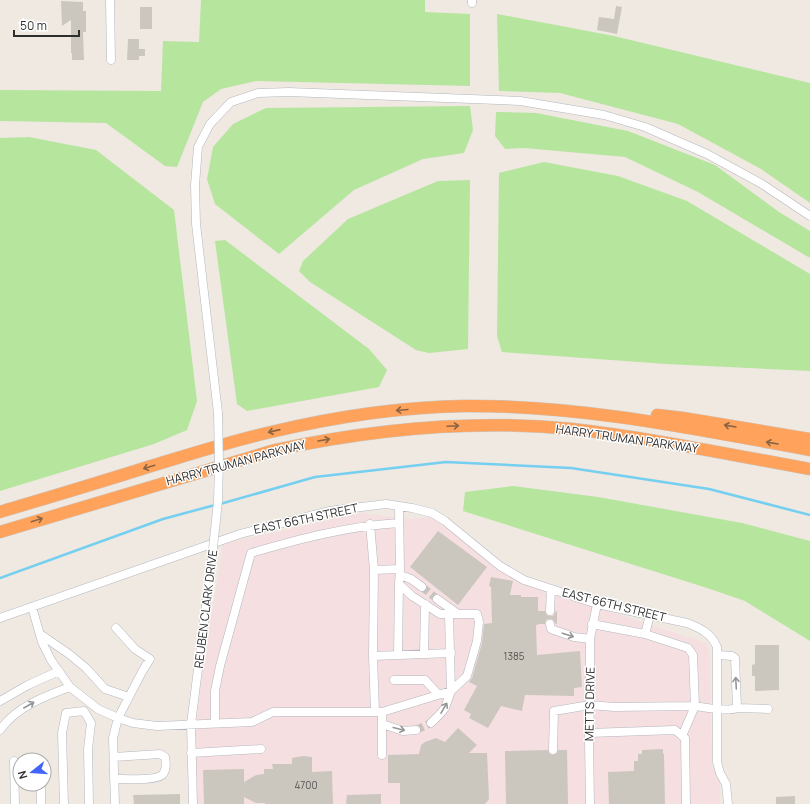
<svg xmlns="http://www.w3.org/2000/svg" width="810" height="804" viewBox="0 0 810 804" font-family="Manrope,sans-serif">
<rect width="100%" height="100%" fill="#efe9e1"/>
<path fill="#f5dfe0" d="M360,513L409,519L429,517L439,520L520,583L707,643L710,658L711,730L712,767L720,780V804H197L195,735L205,645L216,591L223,544Z"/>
<path fill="#b6e59e" d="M201,0H425V12L470,14V86L256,81L221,89L203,102L177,167L165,166L106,123L0,121V90L161,91L163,41L199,42Z
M497,14L614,36L810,83V203L761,169L678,124L560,93L499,91Z
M470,106L473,130L464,153L423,159L354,190L279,254L215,204L207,179L213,147L233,124L266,108Z
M496,112L536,113L628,131L715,165L779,212L810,231V258L698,192L625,157L524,148L505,149L495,136Z
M29,137L96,150L174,210L197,401L187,430L154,444L0,491V138Z
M544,162L618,176L687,201L810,274V371L666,364L502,352L497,336L499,173Z
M470,180L468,349L429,353L416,350L310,282L299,271L303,261L348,219L438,181Z
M225,240L369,349L387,370L379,387L247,411L237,404L215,241Z
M513,486L598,497L742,523L810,541V641L745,601L707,588L463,511L465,492Z"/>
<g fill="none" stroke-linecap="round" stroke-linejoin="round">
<path stroke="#75cff0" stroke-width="2.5" d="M220,504L315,477L446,462L571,468L709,489L810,515
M0,578L163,519L215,505"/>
</g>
<path fill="#cbc7bf" d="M61,1L83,2V11H86V32H83L84,60H72V53H71V20L62,26Z
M616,6L622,7L617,34L597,30L599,17L614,19Z
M140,7H152V29H140Z
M128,39H139V49H145V56H139V60H127Z
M438,531L487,567L458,605L410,567Z
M491,577L513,581L510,595H521V597H538V611H545L547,615L550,616H553L556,611H557V624H556L552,619H549L546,620L545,624H538V625H536L537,655L580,651L582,687L574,688V696L525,695L522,711L501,706L488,728L469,718L471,714L464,710L477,686L469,682L472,678L482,643L484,624L492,623L491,587L489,586Z
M755,645H779V690L755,691V676H752V665L755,664Z
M458,728L477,745L469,753H487L489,799L485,804H400V783H388V755L419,754L421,745L425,742L436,738L445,742Z
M663,749V754H664L665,804H609L608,772L634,771V761H638V754H642V750Z
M548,750L550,754L553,755L557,753L558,750H567L568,804H506L505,751Z
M303,756L312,757V772L332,771L333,804H265V803H256L244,797V804H204L203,770L244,769V782L256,775L264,774V769H273L272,764H292V758Z
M180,794V804H134L133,795Z
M381,794V804H346L347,795Z
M795,796V804H776V797Z"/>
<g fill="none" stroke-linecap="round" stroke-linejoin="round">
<path stroke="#c8c4bd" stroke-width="8" stroke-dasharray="8 4" stroke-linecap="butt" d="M422,587L437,599
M416,730L431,723"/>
<g stroke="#b4b7c1" stroke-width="9">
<path id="minor" d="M110,0L111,60
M472,0V3
M218,413L196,224L195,185L198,147L210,124L231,102L258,93L289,92L520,101L604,115L645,127L707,154L762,184L810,216
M370,524L374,570L373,656L375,712
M374,570L400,569
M400,575L411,579L422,587
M437,599L458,614
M32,607L42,642L51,660L70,687L98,709L118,718L133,723L157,726L252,722L273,712H382L451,691L467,676L477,641L479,622L477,614H440L412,596L399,584L400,569L399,506
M550,611L551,589
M0,618L240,534L329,511L386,504L412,508L432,513L445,521L500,566L524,580L597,604L687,623C700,628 711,633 717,647V762L720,773L726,784L728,804
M550,624L551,629L574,637L590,639
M592,624L645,634
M40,634L69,654L86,668L105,689L129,697
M424,654L425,604
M398,655L399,584
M718,655L732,656L735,658L737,708
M373,656L451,653
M394,680H425L438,694
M0,701L28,685L59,671
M215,723V691L220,666L251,553C299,539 348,526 399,523
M431,723L440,714L445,708L451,691L449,615
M382,724L403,731L416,730
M0,730C16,707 45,696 70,687
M589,733L675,730L685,738L686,804
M682,736L695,706C706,708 727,712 737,708L768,709
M553,750L554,711L590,705L614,707L695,706L693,655L688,648L645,634L650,615
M191,753L261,749
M382,755V712
M114,757L160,754L165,757C166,763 167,770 162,775C155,781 124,779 114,779
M14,761L15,804
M41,784V804
M64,804L62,733L66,713L84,711L91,723L88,749L89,804
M115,804L113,738L118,718L143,670L150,659L135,649L116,628
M193,804L191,724L211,567
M590,804L589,741L590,705V639L597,604"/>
</g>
<g stroke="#c9c9c9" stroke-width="13">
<path id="highway" d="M657,415L683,418L810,439
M0,512C50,497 101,482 151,466C191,454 231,441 271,432C334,417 400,407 464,406C582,405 695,429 810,450
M0,532L275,450C373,429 472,419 572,429C652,438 731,455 810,469"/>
</g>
<use href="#minor" stroke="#fff" stroke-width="8"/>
<use href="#highway" stroke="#ffa35c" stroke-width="12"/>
<g stroke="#b4b7c1" stroke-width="9" stroke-linecap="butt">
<path id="minor-bridge" d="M211,567L218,501L219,464L218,413"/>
</g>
<use href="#minor-bridge" stroke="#fff" stroke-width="8"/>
</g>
<defs><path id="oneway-shaft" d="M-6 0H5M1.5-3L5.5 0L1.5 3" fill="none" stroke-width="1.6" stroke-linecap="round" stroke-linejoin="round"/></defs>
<g stroke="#8c6343">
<use href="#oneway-shaft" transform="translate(402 410) rotate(175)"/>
<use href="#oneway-shaft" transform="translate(453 426) rotate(-3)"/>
<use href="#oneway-shaft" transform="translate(730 426) rotate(-170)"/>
<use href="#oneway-shaft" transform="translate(274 431) rotate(167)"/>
<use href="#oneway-shaft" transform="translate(324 440) rotate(-10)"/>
<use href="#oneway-shaft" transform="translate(772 443) rotate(-170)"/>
<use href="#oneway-shaft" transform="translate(149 467) rotate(163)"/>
<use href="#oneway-shaft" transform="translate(37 520) rotate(-17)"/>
</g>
<g stroke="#969696">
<use href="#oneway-shaft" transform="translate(568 635) rotate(18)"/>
<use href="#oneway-shaft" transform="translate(736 683) rotate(-93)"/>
<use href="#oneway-shaft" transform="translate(29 705) rotate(-30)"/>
<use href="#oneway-shaft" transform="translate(444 708) rotate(-60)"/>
<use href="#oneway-shaft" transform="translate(399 729) rotate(14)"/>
</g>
<g text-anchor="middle" stroke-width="3" stroke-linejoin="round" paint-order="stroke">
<g font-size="10" fill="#555452">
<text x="514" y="660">1385</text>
<text x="306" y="789">4700</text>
</g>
<g font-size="12" fill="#2e2e2e" stroke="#fff">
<text transform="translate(627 439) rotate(8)" y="4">HARRY TRUMAN PARKWAY</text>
<text transform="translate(236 463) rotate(-15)" y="4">HARRY TRUMAN PARKWAY</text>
<text transform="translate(306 519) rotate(-12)" y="4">EAST 66TH STREET</text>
<text transform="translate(614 605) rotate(14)" y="4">EAST 66TH STREET</text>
<text transform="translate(206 609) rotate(-83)" y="4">REUBEN CLARK DRIVE</text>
<text transform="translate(590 704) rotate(-89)" y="4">METTS DRIVE</text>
</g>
</g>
<g transform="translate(32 772) rotate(253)"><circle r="19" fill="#ffffff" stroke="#ababab"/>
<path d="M0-3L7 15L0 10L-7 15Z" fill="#4264fb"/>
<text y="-6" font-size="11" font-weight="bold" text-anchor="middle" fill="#2e2e2e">N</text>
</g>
<path d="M14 30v6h65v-6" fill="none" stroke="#2e2e2e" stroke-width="2"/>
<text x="20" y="30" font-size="12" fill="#2e2e2e" stroke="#ffffff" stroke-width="3" paint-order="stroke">50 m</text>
</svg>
